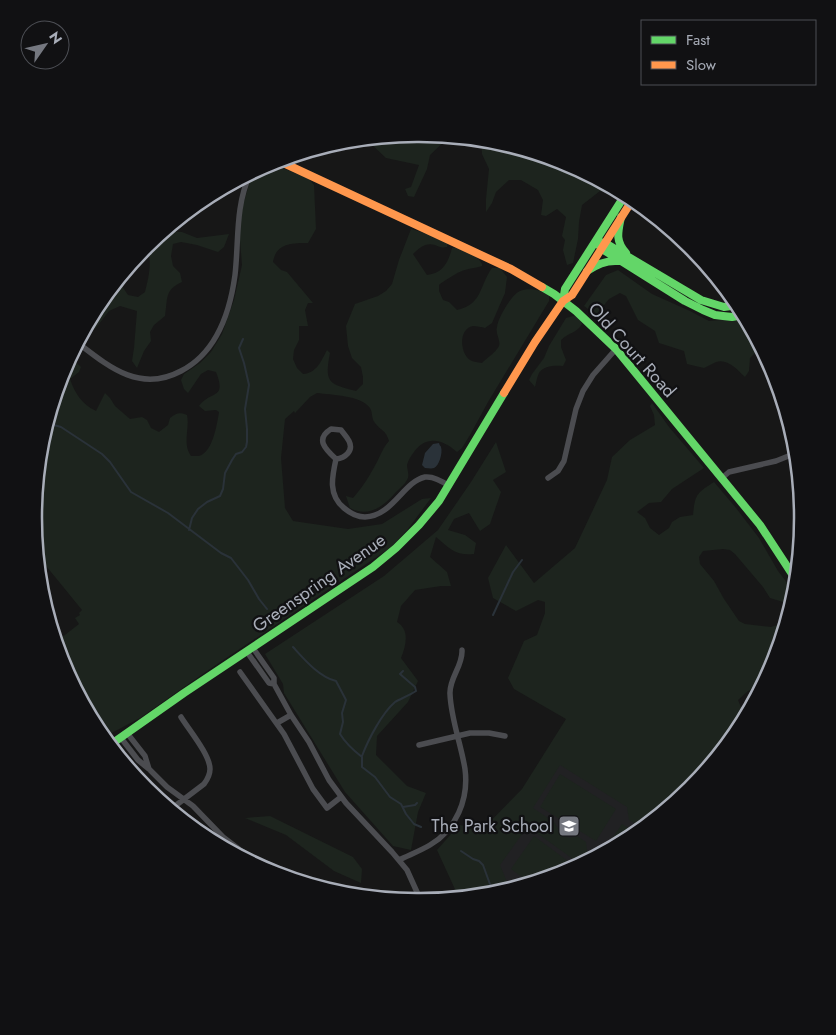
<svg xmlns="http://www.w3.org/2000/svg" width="836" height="1035" viewBox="0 0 836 1035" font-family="Jost,sans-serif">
<rect width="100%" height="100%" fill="#171717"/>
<path fill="#212123" d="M551,750L658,815L631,837L565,873L493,894L484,895Z"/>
<path fill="#1d241e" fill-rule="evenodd" d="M418,133L450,136L430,155L427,169L414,197L408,196L405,189L411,187L419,165L386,158L367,140V138L387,136L391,141L402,138L406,134Z
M481,140L493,141L565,163L617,190L613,195L600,191L582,205L579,222L578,239L573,263L567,265L563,250L565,240L562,236L566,217L557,209L546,216L541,215L543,200L538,190L521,180H509L496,192L492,203L486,212V199L489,169L482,154Z
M271,163L309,179L314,185L316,229L308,243C292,243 276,243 273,262L281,270L287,272L313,303H308L305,310L308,326H299V340L294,350L293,359L297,368L303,374C317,373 321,361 327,350L330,353C324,383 329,384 356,391L363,384V377L361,367L352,358L348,346L346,326L355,304L378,296L386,291L392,284L399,260L411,229L442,238L448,243L447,247C441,248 440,247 435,245C426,242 419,248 413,254L427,275C443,273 448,263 452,248C463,246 477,255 482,264V266C476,268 471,268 465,270C461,270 442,282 439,285V291L443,300L449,302L457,310C483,304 479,286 492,268H500L507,277L505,293L492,323L485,328C482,327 476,326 473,326C458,329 460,353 470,360C473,362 478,362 482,363C487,358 496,352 499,346C501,340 495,334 497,327C498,318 511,295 520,291C529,287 542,290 549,296V301L488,402L470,435L462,448L457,452C444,440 426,434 414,452C411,456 408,460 407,465C407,470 410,475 407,480C405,484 400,488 396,492C384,506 369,518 350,508L346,496L353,498C363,487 370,475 377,462C381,454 383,448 389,441C386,430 381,431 375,423C371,418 373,413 370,408C361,395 331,395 317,393L310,397L295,413L294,411L285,419L281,458L285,508L293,521L348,529L382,524L422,499L431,498L408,529L390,548L207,671L140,718L104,737L98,731L63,664L56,642L79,624L75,618L80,615L79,613L82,610L38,556L39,553L37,550L34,517L35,502L42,497L36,490L41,442L63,370L70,357L81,367L79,372L70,379C75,394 82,404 96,411L105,393L110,398L115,406L130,419L142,417L147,420L151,428L159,432L168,425L170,418C176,413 180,412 187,415C190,429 182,443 191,456C192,456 199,456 199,456C213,452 217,424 219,412L216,410L205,411L199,406C211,390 227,400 216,372L208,370L201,374L188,393L184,389L181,380L184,374L200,363L211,352L222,334L234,300L242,265L239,229L243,205L251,178L254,172Z
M643,208L690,246L709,269C684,255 661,234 642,213Z
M164,231L182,232L197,238L229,234L224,247L218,252L197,245L181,242L173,244L171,256L173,266L180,273L182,282C164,290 168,299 165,316L154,325L150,332L151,341L144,351L137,368L132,361L134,348L137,311L120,306L109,311L95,329L91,327L105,296L118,280L128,295L138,297L145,292C148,280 154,257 145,248Z
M618,270L652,294L690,311L709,321L745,318L765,355L762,354L755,353L750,358L749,371L745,377C737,369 727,358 716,362C712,364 708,366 704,368L687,364L684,351L659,343L655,331L638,320L626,296L620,293L609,299L596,315L584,306L606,275Z
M573,316L580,317L582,324C576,334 569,332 561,340V347L566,360L563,366C555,365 543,366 539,373C537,377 536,383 535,387L529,380L532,374L544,358L549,346L566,318Z
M652,403L669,427L704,468L672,489L661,502L649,503L637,512L645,518L650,528L659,535L669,528L672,522L680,517L693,515C695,494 697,493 714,482L736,508L759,538L778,571L795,593L773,665L763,684L748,691L738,700L745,717L737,731L689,789L642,828L629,820L627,807L560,765L533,808L554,822L559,830L569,838L577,836L586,842L588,857L580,864L534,831L525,830L500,865L507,882L515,888L493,894L459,898L437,850L459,825L484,828L522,789L566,719L514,689L508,678L524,641L537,635L545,613V602L538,600L516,611L493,598L488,578L506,545L534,583L575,548L607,480L612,457L630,440L655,425L654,415L650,406ZM723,549L730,550L735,554L763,587L770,598L783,602L786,608V615L782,621L777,625L771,627L745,624L739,621L724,599L714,581L700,564L699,557L703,551Z
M496,442L506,472L493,480L501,492L490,524L480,531L469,513L454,519L448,530L465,535L476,543L474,554C455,556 449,548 436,537L430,557L447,572L451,586H441L415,590L401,606L397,622C410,630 406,645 401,658L418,681L408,702L377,736L376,755L407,786L426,793L418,812L411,850L393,846L345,792L284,693L283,684L265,654L384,576L438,530L471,482Z
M560,774L616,809L596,841L540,807Z
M270,816L353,857L362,869L361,883L334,871L286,835L245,818Z
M622,824L636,833L631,837L603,852Z
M534,836L576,867L565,873L530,883L511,869Z"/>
<path fill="#2a3239" d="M439,443C439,445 441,446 441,447C443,453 439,466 434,468C431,469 428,468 425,468L422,465L425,453L433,444Z"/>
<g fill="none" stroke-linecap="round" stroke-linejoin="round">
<path stroke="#2a3239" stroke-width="2" d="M47,423L61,427L102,454L110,462L131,492L168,513L221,553L231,558L248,580L259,599L267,609
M189,530L192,518L198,509L207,502L220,496L223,489L225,473L232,460L236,454L242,452L246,447L247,442V429L245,409L249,385L244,363L239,348L243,339
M493,615L513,572L522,560
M293,647C304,659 319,677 336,681L346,700L342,713L343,722L340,734C346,744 353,750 362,757V767L375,777L390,797L401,804L406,814L414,824L421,827
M362,756C368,740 382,713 395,702C400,699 410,695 416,691L415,687L400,674L403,671
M403,807L415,805L417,803
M461,851L473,859L479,861L483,865L491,887L496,894"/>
<path stroke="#4b4c50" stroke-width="5.5" d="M78,343C109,367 140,393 181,371C216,353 230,312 235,275C239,240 235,207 250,174
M336,459C325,449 315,439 331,429L341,430C344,434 347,437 349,441C354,451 345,458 336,459C332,477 328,495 344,508C350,513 358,517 365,517C393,516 403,482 425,477C434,476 442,481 449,486
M548,478L558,471L564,461L576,409L583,391L593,375L616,349
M722,478L729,472L776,461L796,453
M253,648L274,678V684L291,715L309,742L329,780L346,803L392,852L407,870L421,901
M247,652L269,683L274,684
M240,672L284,734L313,789L327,808L341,797
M277,723L291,715
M127,733L145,756L149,769
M121,738L138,760L149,769L167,787L193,806L223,837L240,850L285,877
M419,745L470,733H489L505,736
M169,808L175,806L204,784C207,780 210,775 210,769C210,755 189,730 181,717
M399,860C409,855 420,851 430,845C456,830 469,799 465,769C461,744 451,719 450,694C449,678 463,666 462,650"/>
<path stroke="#63d668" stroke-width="8" d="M621,217C618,232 615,241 626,253
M596,241L602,249L685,301L703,310L715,315L723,316L732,317L743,315
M596,241L605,243L701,300L724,307L738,305
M587,271C597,264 606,260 618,261
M542,287L554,294L576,311L616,349L760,525L796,580
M563,301L565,289L625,195
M110,745L184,693L373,567L396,548L419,525L439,501L504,393"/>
<path stroke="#ff974d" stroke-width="8" d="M277,160L511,269L542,287
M504,393L535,342L563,301L572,295L633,199"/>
</g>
<defs>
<g id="school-square" transform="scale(1.125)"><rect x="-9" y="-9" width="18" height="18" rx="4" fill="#757880" stroke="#111113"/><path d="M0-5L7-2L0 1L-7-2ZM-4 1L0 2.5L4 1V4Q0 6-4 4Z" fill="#fff"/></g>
</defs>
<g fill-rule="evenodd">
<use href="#school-square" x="569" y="826"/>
</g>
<g text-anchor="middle" stroke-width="4.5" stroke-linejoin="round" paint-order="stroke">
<g font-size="18" fill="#a8adb8" stroke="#111113">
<text transform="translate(632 350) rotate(48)" y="6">Old Court Road</text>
<text transform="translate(319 583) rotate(-35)" y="6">Greenspring Avenue</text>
</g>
<g font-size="18" fill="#a8adb8" stroke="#111113" text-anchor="end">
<text x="553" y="832">The Park School</text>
</g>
</g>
<path d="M0 0H836V1035H0ZM417 142H419A375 375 0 0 1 794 517V518A375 375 0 0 1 419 893H417A375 375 0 0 1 42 518V517A375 375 0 0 1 417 142Z" fill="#111113" fill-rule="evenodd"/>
<path fill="none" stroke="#a8adb8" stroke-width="2.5" d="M417 142H419A375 375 0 0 1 794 517V518A375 375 0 0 1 419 893H417A375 375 0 0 1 42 518V517A375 375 0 0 1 417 142Z"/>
<rect x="641" y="20" width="175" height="65" fill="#111113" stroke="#4d4f55"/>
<rect x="651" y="36" width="25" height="8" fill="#63d668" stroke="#4d4f55"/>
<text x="686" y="45" font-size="15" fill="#a8adb8">Fast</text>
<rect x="651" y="61" width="25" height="8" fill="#ff974d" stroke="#4d4f55"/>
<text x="686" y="70" font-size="15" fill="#a8adb8">Slow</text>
<g transform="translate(45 45) rotate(56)"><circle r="24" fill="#111113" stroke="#4d4f55"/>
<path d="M0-4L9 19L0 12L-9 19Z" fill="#757880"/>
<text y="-8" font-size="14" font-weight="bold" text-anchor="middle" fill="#a8adb8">N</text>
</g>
</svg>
